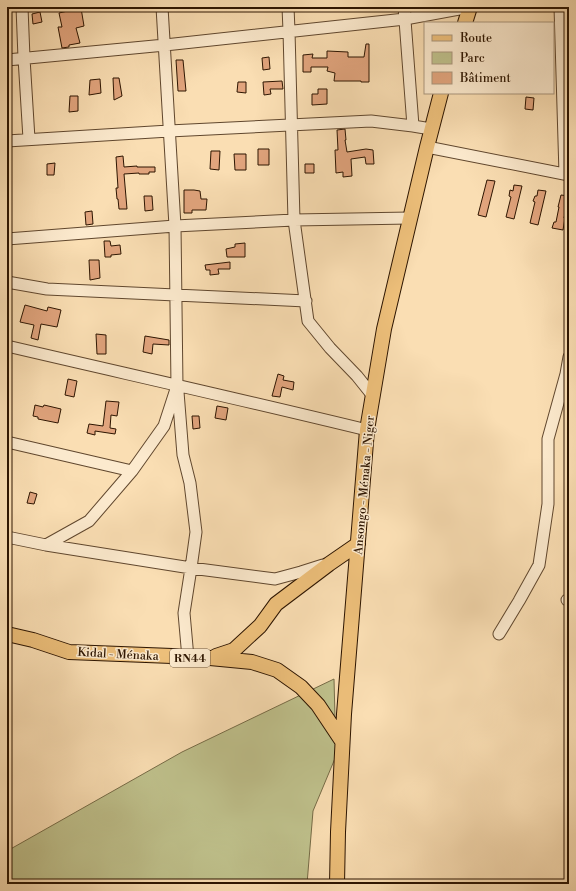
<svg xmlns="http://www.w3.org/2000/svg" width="576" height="891" viewBox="0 0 576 891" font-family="'Libre Bodoni',serif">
<rect width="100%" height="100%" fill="#fadeb3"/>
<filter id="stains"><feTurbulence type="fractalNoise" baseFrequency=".005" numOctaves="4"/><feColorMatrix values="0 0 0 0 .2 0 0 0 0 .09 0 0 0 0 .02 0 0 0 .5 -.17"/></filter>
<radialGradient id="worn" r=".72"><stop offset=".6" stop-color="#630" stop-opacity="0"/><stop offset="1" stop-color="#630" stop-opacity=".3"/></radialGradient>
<path fill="#bfc18c" stroke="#766b46" d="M334,679L336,756L313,811L307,884H7V851L182,752Z"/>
<path fill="#e1a47d" stroke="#2d1501" d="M81,8L84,26L76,28L80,43L69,45V47L62,48L58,27H62L59,13Z
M40,12L42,22L33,24L32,14Z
M366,44H369V82H361V81H334L335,73L327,71L328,67H311V72H303V55L313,54L312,58H327V51L348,52V57H364Z
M269,57L270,69L263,70L262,58Z
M176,60H183L186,91H178Z
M113,78H119L122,96L114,100Z
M100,79L101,93L89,95L90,80Z
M282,81L283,89H270L271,94L264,95L263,82Z
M238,82H246V93L237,92Z
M318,89H327V104L312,105V94H318Z
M70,96H78V111L69,112Z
M526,97L534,98L533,110L525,109Z
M345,129L346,140H345L347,152L366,149L373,150L374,164H366L365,157L351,159L352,176L343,177V172L336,173L335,150H338L337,130Z
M258,149H269V165H258Z
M211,151H220L219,170L210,169Z
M234,154H246V170H235Z
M123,156L124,167L137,166V167H155V172H149V174H139V173L124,174L127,209H119L118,199H117L116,188H118L116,157Z
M55,163L54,175H47V164Z
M305,164H314V173H305Z
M487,180L495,181L486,217L478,215Z
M514,185L522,186L514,219L506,217L511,197L509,196L510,190L513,191Z
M184,190H194L200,191L201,199H207L206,210H192V213H184Z
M538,190L546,191L538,225L530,223L535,202L533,201L535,196H537Z
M561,195L569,196L564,218H565L563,230L552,228L554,222H556L559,207H558Z
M144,196H152L153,210L145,211Z
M92,211L93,224L86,225L85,212Z
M104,241H110L111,246L120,245L121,254L111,255V257H105Z
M245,243V257H227L226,249L235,247V244Z
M89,260H99L100,278L90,280Z
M230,262V269H218L219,274L210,275V270H206L205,265Z
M25,305L47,311L48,307L61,310L57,327L41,324L38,340L31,338L34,325L20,322Z
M96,334L106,335V354H97Z
M145,336L169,340V345L153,344L152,354L143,352Z
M278,374L284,376L283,380L294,382L293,390L282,387L280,397L272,396Z
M68,379L77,381L74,397L65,395Z
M106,401L119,402L117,416L111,415L110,428L116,429L115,434L95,431V435L87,433L89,424L103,426Z
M35,405L43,407L44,405L61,409L58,423L38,419V417L33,416Z
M217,406L228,408L226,420L215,418Z
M192,416H199L200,428L193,429Z
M30,492L37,494L34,504L27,503Z"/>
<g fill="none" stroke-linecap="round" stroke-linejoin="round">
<g stroke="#60472e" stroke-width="13">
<path id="minor" d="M22,7L24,58L29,139
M288,7L289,31L294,220L308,321L330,348L357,376L373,396
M404,7L413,126
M560,7L565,174
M7,60L165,45L405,19L470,7
M7,141L169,131L371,121L413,126L431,129
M427,147L569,175
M7,239L175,226L294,220L410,218
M7,282L47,289L306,301
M7,346C127,374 248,401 367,430
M178,392L183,455L190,483L196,532L191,568L184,613L188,658
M7,442L132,471
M7,537L46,545L191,568L275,579L301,572L323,565
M46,545L89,521L132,471L164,426L177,386L175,226L162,7
M567,600H569
M499,634L519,601L539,565L548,504V439L566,374L569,357"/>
</g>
<g stroke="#2d1501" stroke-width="16">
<path id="major" d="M465,23L470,7
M7,634L33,640L69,652L172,656L188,658H210L252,662L277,670L301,687L318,705L342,741
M216,656L234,650L260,626L276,604L329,564L358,544
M337,884L338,832L344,714L367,430L384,329L427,147L441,93"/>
</g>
<use href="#minor" stroke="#fceace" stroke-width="11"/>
<use href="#major" stroke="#edbf7a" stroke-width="14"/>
</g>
<g text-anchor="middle" stroke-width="3" stroke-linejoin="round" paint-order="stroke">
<rect fill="#fceace" stroke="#6b553e" stroke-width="1" x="170" y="649" width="40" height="18" rx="3"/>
<g font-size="11" font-weight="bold" fill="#2d1501">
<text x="190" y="662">RN44</text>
</g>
<g font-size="12" fill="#2d1501" stroke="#fceace">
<text transform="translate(364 485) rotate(-85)" y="4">Ansongo - Ménaka - Niger</text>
<text transform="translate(118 654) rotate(3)" y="4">Kidal - Ménaka</text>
</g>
</g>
<rect width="576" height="891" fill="none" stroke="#fadeb3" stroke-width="24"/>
<rect x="8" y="8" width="560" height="875" fill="none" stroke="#2d1501" stroke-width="2"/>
<rect x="12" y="12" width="552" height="867" fill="none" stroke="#2d1501"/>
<rect x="424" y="22" width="130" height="72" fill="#fceace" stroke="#a9957c"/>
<rect x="432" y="35" width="20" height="6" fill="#edbf7a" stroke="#a9957c"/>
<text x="460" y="42" font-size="12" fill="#2d1501">Route</text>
<rect x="432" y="52" width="20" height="12" fill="#bfc18c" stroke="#a9957c"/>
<text x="460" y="62" font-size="12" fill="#2d1501">Parc</text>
<rect x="432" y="72" width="20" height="12" fill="#e1a47d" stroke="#a9957c"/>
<text x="460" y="82" font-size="12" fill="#2d1501">Bâtiment</text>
<rect width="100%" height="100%" filter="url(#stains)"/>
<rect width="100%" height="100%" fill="url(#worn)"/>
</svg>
